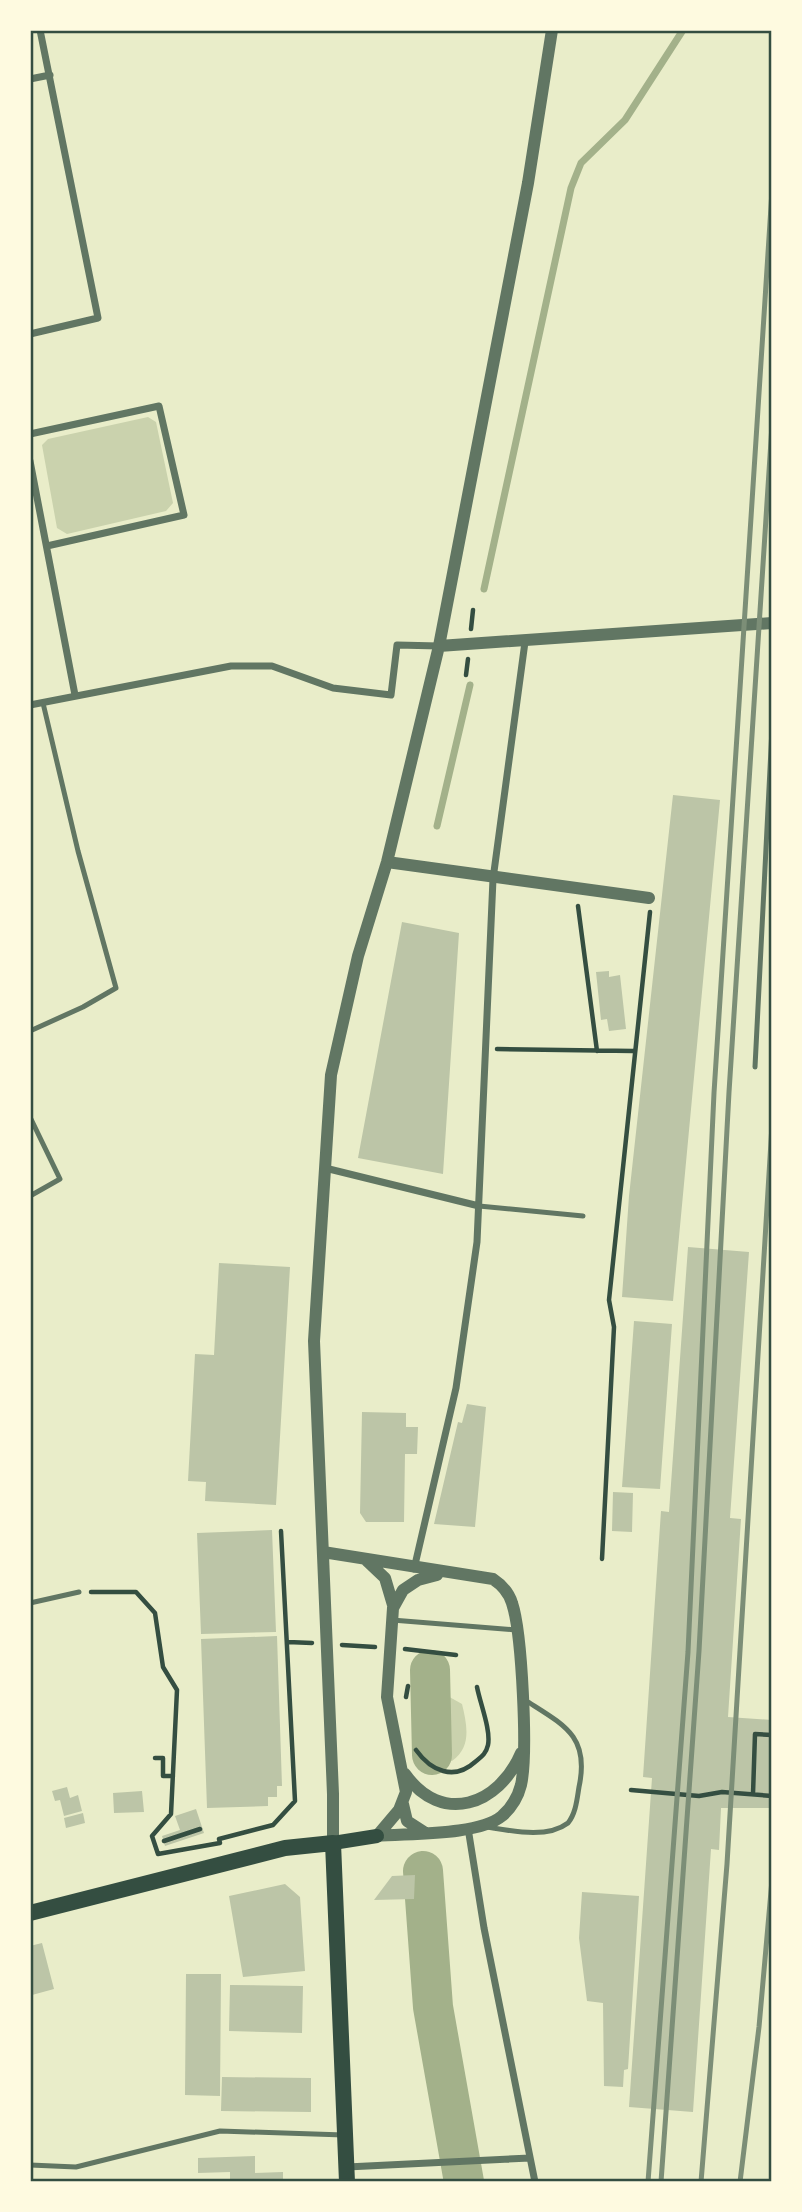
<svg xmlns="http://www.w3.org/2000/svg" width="802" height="2212" viewBox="0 0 802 2212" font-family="'Work Sans',sans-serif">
<rect width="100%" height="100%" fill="#e9edc9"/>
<path fill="#cad2ad" d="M148,417L156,422L173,503L166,511L67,534L57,528L42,445L48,439Z
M420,1690H437L462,1704C467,1725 472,1747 452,1761L437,1758L421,1747L412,1707Z"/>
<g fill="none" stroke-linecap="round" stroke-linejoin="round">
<path stroke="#a3b18a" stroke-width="7" d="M484,589L571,188L581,163L625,120L683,30
M437,826L470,685"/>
<path stroke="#a3b18a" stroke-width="40" d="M430,1670L432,1755
M423,1871L433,2007L464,2182"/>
</g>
<path fill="#bcc5a7" d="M673,795L720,800L673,1301L622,1297L629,1196Z
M402,922L459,933L443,1174L358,1158Z
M609,971V977L620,975L626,1029L609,1031L607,1019L601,1020L596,972Z
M688,1247L749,1252L730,1518L741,1519L728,1717L772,1720V1808H721L719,1850L711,1849L693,2112L629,2107L652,1778L643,1777L661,1511L669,1512Z
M219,1263L290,1267L276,1505L205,1501L206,1482L188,1481L195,1354L214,1355Z
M634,1321L672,1324L660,1489L622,1487Z
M467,1404L486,1407L475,1527L434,1524L458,1422L462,1423Z
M362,1412L406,1413V1427H418L417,1454H405L404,1522H366L360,1513Z
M613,1492L633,1493L632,1532L612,1531Z
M272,1530L276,1632L201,1634L197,1533Z
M277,1636L282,1786H277V1797H268V1806L207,1808L201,1639Z
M67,1787L70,1798L78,1795L82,1811L64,1816L60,1800L55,1801L52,1791Z
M142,1791L144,1812L114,1813L113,1793Z
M196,1809L204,1833L165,1846L162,1836L180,1830L175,1816Z
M83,1813L85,1823L66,1828L64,1818Z
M415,1875L414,1899L374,1900L392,1876Z
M285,1884L300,1897L305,1971L243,1977L229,1896Z
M582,1892L639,1896L628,2069L624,2070L623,2087L604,2086L603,2003L587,2001L579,1938Z
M42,1943L54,1989L32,1995L30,1946Z
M186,1974H221L220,2096L185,2095Z
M230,1985L303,1986L302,2033L229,2031Z
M222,2077L311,2078V2112L221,2111Z
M255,2156V2173L283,2172V2179H297L298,2182H230V2172L198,2173V2158Z"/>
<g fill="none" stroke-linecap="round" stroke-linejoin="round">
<path stroke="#344e41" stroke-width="4.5" d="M471,629L473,610
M466,675L468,659
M578,906L597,1051
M497,1049L633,1051
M602,1559L614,1327L609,1300L650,912
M91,1592H136L155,1613L163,1667L177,1690L171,1814L152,1836L158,1854L220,1843L219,1839L273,1825L295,1801L281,1531
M288,1642L312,1643
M342,1645L375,1647
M405,1649L456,1655
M406,1697L408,1686
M416,1750C431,1771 454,1781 475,1762C481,1757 486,1754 488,1745C491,1730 480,1703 477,1687
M155,1758H163V1776H173
M631,1790L699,1796L722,1792L772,1796
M753,1794L755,1734L772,1735
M164,1841L200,1829"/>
<path stroke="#617663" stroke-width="5" d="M30,1031L83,1007L116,988L78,851L43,703
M755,1067L772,729
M30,1117L60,1179L30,1196
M479,1206L583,1216
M30,1603L79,1592
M392,1620L516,1630
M487,1827C512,1831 547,1839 568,1823C576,1813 577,1799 579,1787C590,1736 564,1725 525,1700
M30,2165L76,2167L220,2131L344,2135"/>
<path stroke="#617663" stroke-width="7" d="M30,79L50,75
M30,334L98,318L40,30
M30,434L159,406L184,515L47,546
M30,461L75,695
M30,705L231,666H272L333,688L391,695L397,645L439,646
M325,1168L479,1206
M414,1569L456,1388L477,1242L493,879L525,642
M468,1828L484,1928L535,2182
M347,2167L530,2158"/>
<path stroke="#617663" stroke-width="12" d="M439,646L772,623
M387,862L649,898
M323,1552L493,1579C502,1585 509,1593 512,1603C522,1633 528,1754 521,1785C518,1797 511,1808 502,1816C478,1836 408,1833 377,1836
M366,1560L385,1578L393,1605
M405,1774C442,1826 499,1805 521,1753
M403,1804L407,1821L424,1832
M377,1836L399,1810L406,1792L387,1697L393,1608L403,1590L418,1580L437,1575
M333,1843V1794L314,1341L331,1075L358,956L387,862L439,646L528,183L552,30"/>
<path stroke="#344e41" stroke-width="14" d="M333,1843L377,1836"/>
<path stroke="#344e41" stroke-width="16" d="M30,1913L285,1848L333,1843L347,2182"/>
<path stroke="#7c8e77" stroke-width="5" d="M648,2182L688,1652L714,1093L772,191
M661,2182L699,1651L729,1092L772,425
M701,2182L727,1864L772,1125
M740,2182L759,2027L772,1880"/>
</g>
<rect width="802" height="2212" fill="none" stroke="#fefae0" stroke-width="63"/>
<rect x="32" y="32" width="738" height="2148" fill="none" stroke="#344e41" stroke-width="2.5"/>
</svg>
